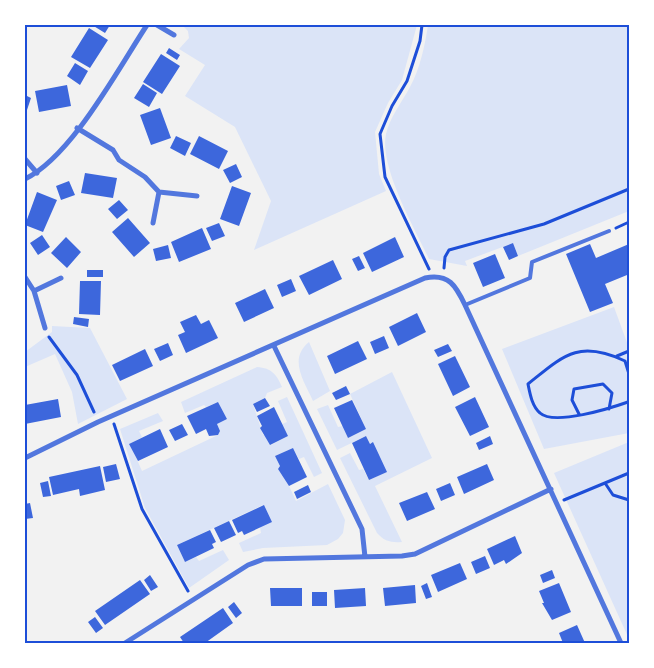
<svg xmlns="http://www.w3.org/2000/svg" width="654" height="668" viewBox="0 0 654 668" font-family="'Space Grotesk',sans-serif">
<rect width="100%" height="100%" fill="#f2f2f2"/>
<path fill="#dbe4f7" d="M182,25H417L402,80L388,103L375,132L379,174L386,191L254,250L271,201L235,127L185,96L205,65L179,49L189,38L188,31Z
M428,25H629V211L518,256L513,243L465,261L467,266L429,259C415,229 379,167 386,134C390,117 402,102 410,87C420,69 425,45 428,25Z
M614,307L629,348V433L544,449L502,349Z
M52,326L90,328L127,399L78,424L72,392L55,354L25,367V352L52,332Z
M309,342L330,391L313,401C304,381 288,359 309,342Z
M257,367C272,368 277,375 282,387L267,393L265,398L253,404L263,435H266L271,445L288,436L282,424L287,422L278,401L287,397L322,473L314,477L304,457L299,459L293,448L275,456L280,466L278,469L282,475H284L296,501L328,484L345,520L343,533L338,539L327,545L263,548L243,552L239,543L261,533L260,527L263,505L177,545L185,562L196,557L199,561L223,550L229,560L189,588L145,508L120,429L158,413L163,421L139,431L142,437L130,444L142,471L218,435L220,431L217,424L227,419L218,402L206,407L204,405L185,413L181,402Z
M392,372L432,458L375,486L402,542C391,543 384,541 377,533L340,458L350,453L359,470L363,469L369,480L386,472L373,443H370L366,436L337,450L317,409L328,405L338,427L343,426L348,438L366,429L350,394Z
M629,442V639L554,473Z"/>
<path fill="#3d67dc" d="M92,25H110L105,33Z
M89,28L108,40L90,68L71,57Z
M169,48L180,55L177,60L166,53Z
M161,54L180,66L162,94L143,82Z
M75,63L88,71L80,85L67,76Z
M143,84L157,93L149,107L134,98Z
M67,85L71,106L39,112L35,91Z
M25,95L31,98L27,110L25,109Z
M160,108L171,138L151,145L140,115Z
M176,136L191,143L185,156L170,148Z
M199,136L228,151L219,169L190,154Z
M236,164L242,177L230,183L223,170Z
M85,173L117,178L113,198L81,193Z
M69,181L75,195L61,200L56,186Z
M232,186L251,193L239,226L220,219Z
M37,192L57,200L43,232L25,225Z
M119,200L128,210L117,219L108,209Z
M128,218L150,243L134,257L112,232Z
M219,223L225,236L212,241L206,228Z
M202,228L211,249L179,262L171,242Z
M42,235L50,247L38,255L30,243Z
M66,237L81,252L67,268L51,253Z
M395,237L404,257L372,272L363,253Z
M513,243L518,256L509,260L503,247Z
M590,244L596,258L629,244V281L627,275L605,284L613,303L590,312L566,254Z
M168,245L171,258L156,261L153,249Z
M495,254L505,278L483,287L473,263Z
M359,256L365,268L358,271L352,259Z
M333,260L342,279L309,295L299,276Z
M87,270H103V277H87Z
M291,279L296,291L282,297L277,285Z
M80,281H101L100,315L79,314Z
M265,289L274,308L244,322L235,303Z
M417,313L426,332L398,346L389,327Z
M196,315L201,324L209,320L218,338L186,353L178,335L185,332L180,322Z
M74,317L89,319L88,327L73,324Z
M384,336L389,348L375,354L370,342Z
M358,341L367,359L335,374L327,356Z
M168,343L173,355L160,361L154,349Z
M448,344L452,351L438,357L434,350Z
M145,349L153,366L120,381L112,365Z
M455,356L470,387L453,396L438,364Z
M346,386L350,394L336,400L332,393Z
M475,397L489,427L470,436L455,407Z
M265,398L270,406L257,412L253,404Z
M58,399L61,417L25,424V405Z
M352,400L366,429L348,438L334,408Z
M218,402L227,419L217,424L220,431L218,435L209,436L206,429L196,434L187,416Z
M274,407L288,436L270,445L260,428L262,426L257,416Z
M182,424L188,435L175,441L169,430Z
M160,429L168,447L138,461L129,444Z
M366,436L370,444L373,442L387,472L369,480L352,443Z
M490,436L493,444L479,450L476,443Z
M293,448L307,477L289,486L278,469L280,466L275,456Z
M116,464L120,479L106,482L103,467Z
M487,464L494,480L464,494L457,477Z
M100,466L105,490L80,496L79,489L53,495L49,477Z
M48,481L51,496L43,497L40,483Z
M450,483L455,495L441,501L436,489Z
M308,485L311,492L297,499L294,492Z
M427,492L435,509L407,521L399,503Z
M30,503L33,518L25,519V504Z
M264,505L272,522L244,535L242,531L238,533L232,520Z
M229,521L236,535L221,542L214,528Z
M210,530L216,542L212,544L214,548L185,562L177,545Z
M515,536L522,553L506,564L504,560L494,565L487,549Z
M485,556L490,568L476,574L471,562Z
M460,563L467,579L438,592L431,575Z
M552,570L555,578L543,583L540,575Z
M150,575L158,587L151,591L144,580Z
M140,580L150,594L105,625L95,611Z
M427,583L432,597L426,599L421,586Z
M559,583L571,612L552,620L542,603H544L539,591Z
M415,585L416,603L385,606L383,588Z
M270,588H302V606H271Z
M365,588L366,606L335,608L334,590Z
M312,592H327V606H312Z
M234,602L242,613L236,618L228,607Z
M223,608L233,623L205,643H184L180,637Z
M95,617L103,628L96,633L88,622Z
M577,625L585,643H563L559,633Z"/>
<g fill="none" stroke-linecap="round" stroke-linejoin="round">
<path stroke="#1d4ed8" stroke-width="3" d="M422,25L420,41L407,81L392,106L380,134L385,177L429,269
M616,228L629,222
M444,268L445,257L449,250L544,224L629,189
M49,337L77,375L94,412
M617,356L629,351
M629,374L625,361C578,339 563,356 528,384C530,394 532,406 540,413C554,426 611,408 628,402L629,399
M579,414L572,400L574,389L603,384L612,393L609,409
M114,424L142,509L188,591
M605,483L613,495L629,500
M564,500L629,473"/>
<path stroke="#5277de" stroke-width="4" d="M465,305L530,278L532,262L609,231"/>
<path stroke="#5277de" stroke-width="5" d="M157,25L174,35
M77,128L113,150L119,160L145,177L159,192L197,196
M25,159L37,173
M25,179C72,156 118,69 147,25
M153,223L159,192
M25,277L34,291L45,328
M34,291L61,278
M274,346L362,529L365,557
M25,458L98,422L425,278C449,273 456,286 465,305L621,643
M125,643L248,565L264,559L402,556L415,554L551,489"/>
</g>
<rect width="654" height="668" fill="none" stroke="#ffffff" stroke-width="52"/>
<rect x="26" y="26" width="602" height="616" fill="none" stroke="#1d4ed8" stroke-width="2"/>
</svg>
